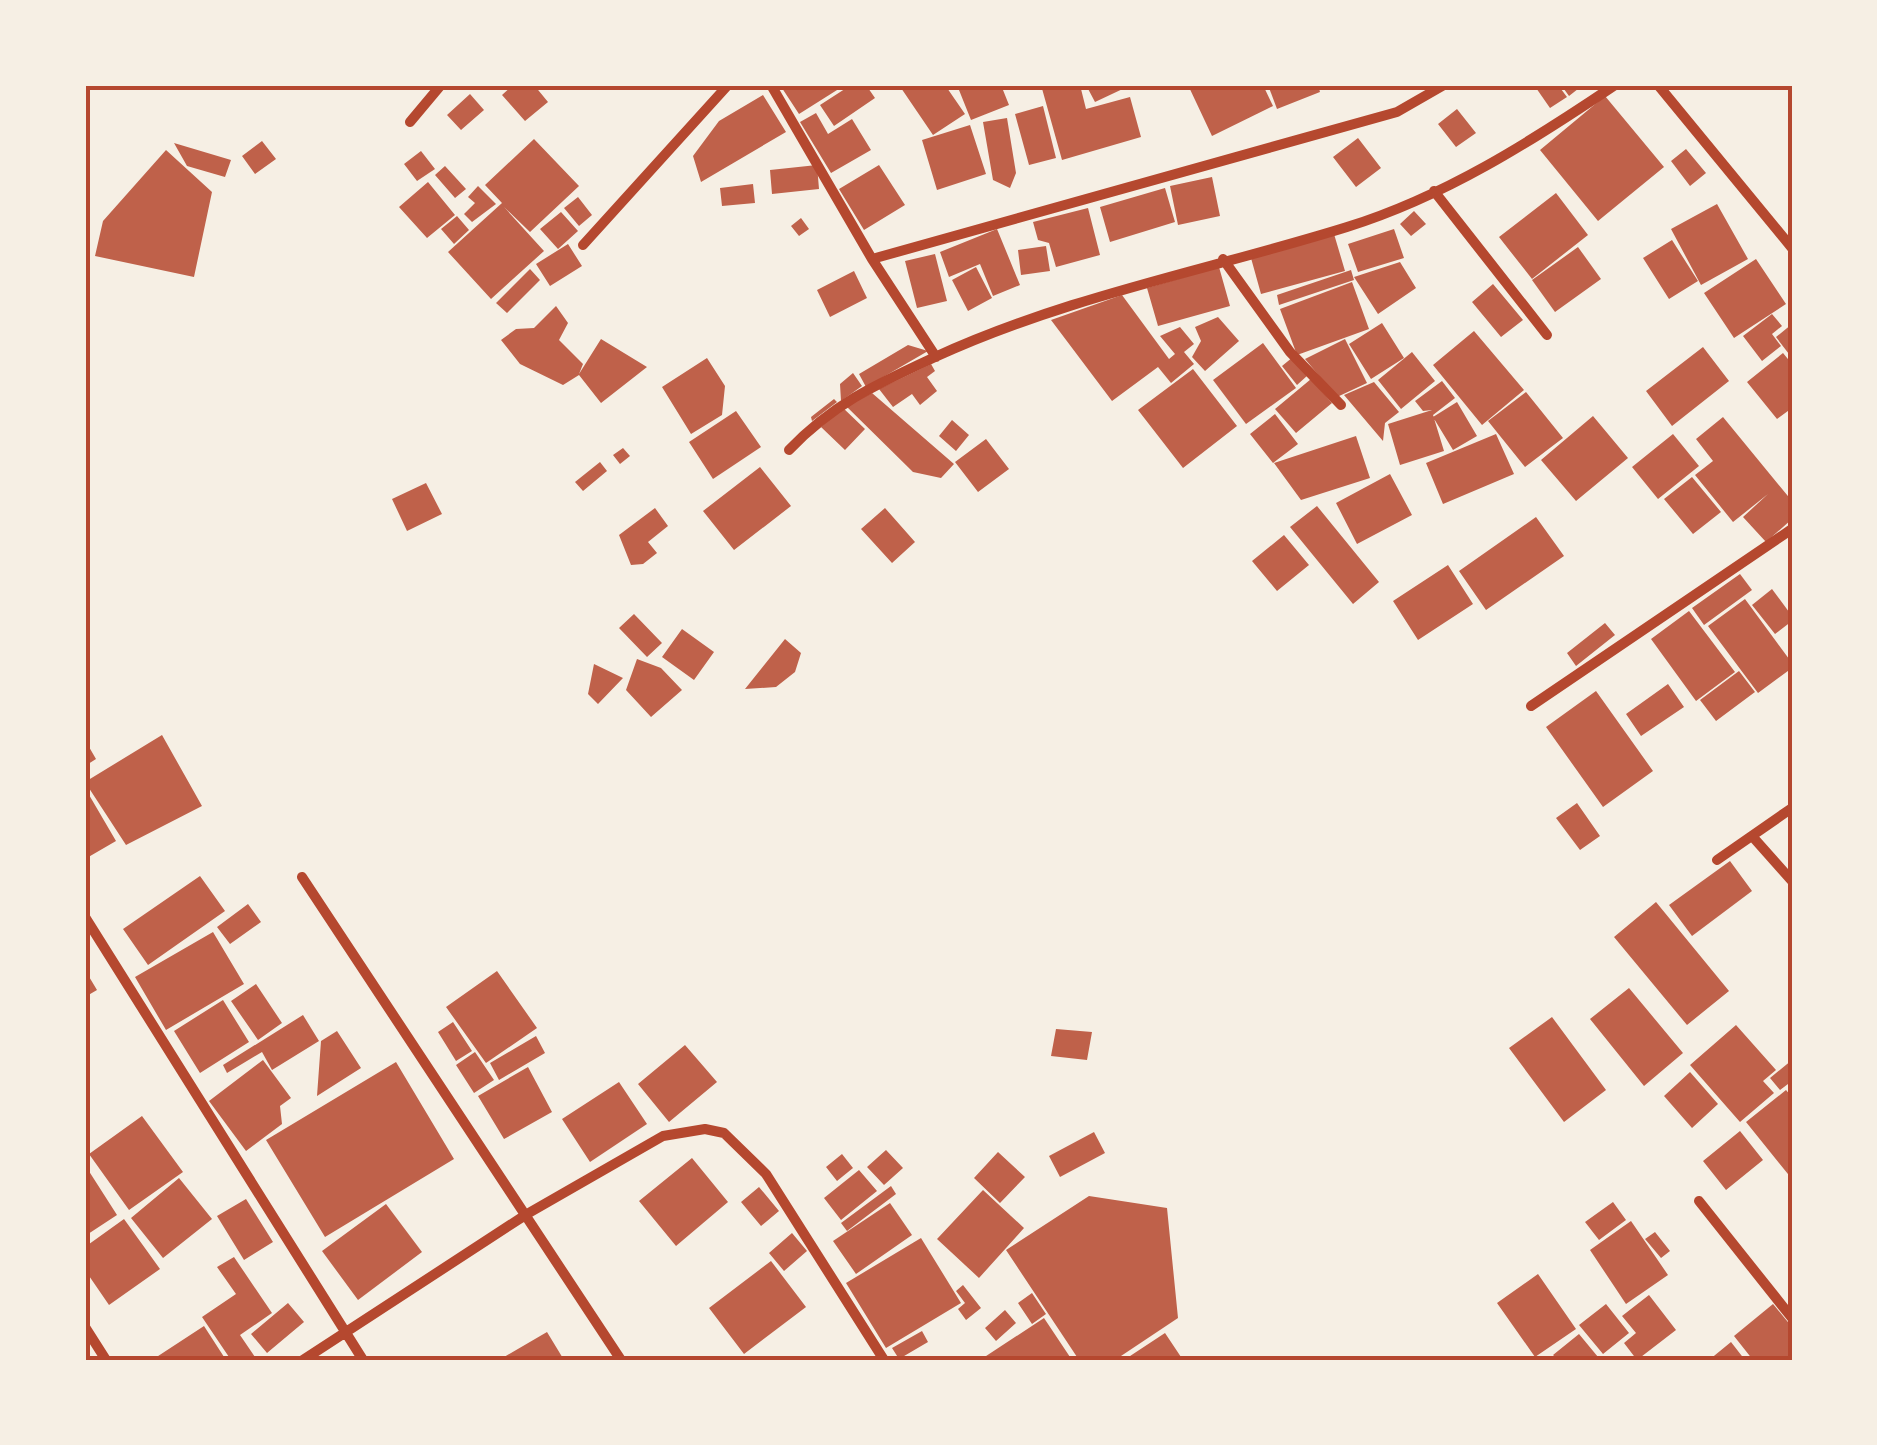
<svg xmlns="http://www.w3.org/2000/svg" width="1877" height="1445" viewBox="0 0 1877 1445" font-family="Overpass,sans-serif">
<rect width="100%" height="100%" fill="#f6efe4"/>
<path fill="#bf614a" d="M513,85H534L548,102L525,121L502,95Z
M780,85H845L799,114Z
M851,85H866L875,98L834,126L820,105Z
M899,85H945L965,114L933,135Z
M957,85H1001L1009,105L971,120Z
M1041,85H1080L1086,109L1130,97L1141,137L1062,160Z
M1086,85H1146V86L1130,90L1129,86L1095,102Z
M1188,85H1263L1273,106L1212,136Z
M1268,85H1318L1320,92L1277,109Z
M1534,85H1558L1567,97L1550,108Z
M1561,85H1583L1569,96Z
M470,94L484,110L461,130L447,115Z
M763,95L786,132L701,182L693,156L719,121Z
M1605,96L1664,167L1598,221L1540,150Z
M1043,106L1056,158L1029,165L1015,114Z
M1457,109L1476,133L1456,147L1438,124Z
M816,113L828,134L852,119L871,150L831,173L800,122Z
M1007,118L1016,173L1010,188L993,180L983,122Z
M970,125L986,174L937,190L922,140Z
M1358,138L1381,168L1356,187L1333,157Z
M534,139L579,186L530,232L504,207L544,251L491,299L448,252L502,203L485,185Z
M262,141L276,159L255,174L242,156Z
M174,143L231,160L225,177L187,166Z
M1686,149L1706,173L1690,186L1671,161Z
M166,150L212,192L194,277L95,256L103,221Z
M421,151L435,169L417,181L404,164Z
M817,165L819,189L772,194L770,170Z
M879,165L905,205L864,230L839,189Z
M445,166L466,189L455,198L435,175Z
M1212,177L1220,216L1178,225L1170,186Z
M428,182L455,215L427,238L399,207Z
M753,184L755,203L722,206L720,188Z
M478,186L496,204L472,222L464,214L475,203L468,197Z
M1165,188L1175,222L1110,242L1100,207Z
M1556,193L1588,235L1532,279L1499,237Z
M578,197L592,215L579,226L564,208Z
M1717,204L1748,259L1701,285L1671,229Z
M1088,208L1100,255L1056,267L1049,243L1038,240L1033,222Z
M1414,211L1426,224L1411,236L1400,224Z
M561,212L578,231L558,249L540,229Z
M457,216L469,230L454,244L441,229Z
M801,218L809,229L799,236L791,226Z
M997,229L1020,285L993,296L980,264L949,277L940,252Z
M1394,229L1404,258L1358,272L1348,244Z
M1334,234L1345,271L1261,294L1251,258Z
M1672,240L1698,281L1669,299L1643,258Z
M568,244L582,266L550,286L536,264Z
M1046,246L1050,271L1021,275L1018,250Z
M1578,247L1601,279L1555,312L1532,280Z
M935,254L947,301L917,308L905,261Z
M1756,259L1786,304L1734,338L1704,293Z
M1400,262L1416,288L1378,314L1354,277Z
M976,267L992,298L968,311L952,280Z
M1219,267L1230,306L1158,326L1147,288Z
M530,269L540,280L507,313L496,303Z
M1351,270L1354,280L1279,305L1277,295Z
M854,271L867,298L830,317L817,290Z
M1352,282L1369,329L1297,355L1280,309Z
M1493,284L1523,320L1501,337L1472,302Z
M1122,295L1169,359L1175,354L1160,336L1180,327L1194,344L1184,352L1194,364L1171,383L1158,367L1112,401L1051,320Z
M556,306L568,323L559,340L583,364L579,374L601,339L647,367L601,403L579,375L563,385L520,364L501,340L516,329L534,328Z
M1772,314L1782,326L1772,334L1781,346L1762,361L1743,336Z
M1218,317L1239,341L1205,371L1192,357L1201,341L1195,327Z
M1382,323L1404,358L1371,379L1349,344Z
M1792,324V358L1776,337Z
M1474,331L1524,390L1482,425L1433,365Z
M1345,339L1367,383L1337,397L1305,359Z
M1263,343L1296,388L1246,424L1213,380Z
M908,345L928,351L866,387L859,374Z
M1703,347L1729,381L1672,426L1646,391Z
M1412,352L1435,381L1401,409L1378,380Z
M1783,353L1792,364V408L1777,419L1747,382Z
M1293,357L1308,375L1297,385L1282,366Z
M707,358L725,386L722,415L691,434L662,387Z
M931,364L935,371L927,377L937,391L920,405L912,394L893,407L879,389Z
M1193,369L1237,426L1183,468L1138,410Z
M853,373L862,386L841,401L840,384Z
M1311,379L1332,403L1296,433L1275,409Z
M1442,381L1455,398L1433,415L1444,451L1400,465L1388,424L1432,410L1423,411L1415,401Z
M1374,382L1399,412L1385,423L1383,441L1344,395Z
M1526,392L1563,438L1525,467L1488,421Z
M872,393L954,464L941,478L913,472L846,406Z
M834,399L837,402L812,421L811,417Z
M1457,402L1477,436L1453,450L1433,417Z
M841,406L865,429L845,450L821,427Z
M736,411L761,447L713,479L689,442Z
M1275,414L1298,444L1273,463L1250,434Z
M1593,416L1628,458L1576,501L1541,460Z
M1723,417L1792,501V519L1766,542L1743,517L1768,494L1733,522L1695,475L1713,461L1696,439Z
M952,420L969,435L956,451L939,436Z
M1496,434L1514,474L1443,504L1426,463Z
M1673,434L1699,466L1658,499L1632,467Z
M1356,436L1370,478L1301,500L1274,463Z
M986,439L1009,469L978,492L955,462Z
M623,448L630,456L620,464L613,455Z
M600,462L607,471L583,491L575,482Z
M760,467L791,506L734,550L703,511Z
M1390,474L1412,515L1357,544L1336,503Z
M1692,477L1721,512L1693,534L1664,499Z
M426,483L442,514L407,531L392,499Z
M1317,506L1379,582L1353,604L1290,527Z
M655,508L668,526L648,542L657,553L643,564L631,565L619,535Z
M885,508L915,542L892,563L861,529Z
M1536,517L1564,556L1486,610L1459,571Z
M1284,535L1309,565L1277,591L1252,561Z
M1448,565L1473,604L1418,640L1393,601Z
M1740,574L1752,590L1704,625L1692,608Z
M1772,589L1792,616V621L1775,634L1752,605Z
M1745,599L1792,663V668L1758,693L1708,626Z
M1689,611L1735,672L1696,701L1651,639Z
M634,614L662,643L647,657L619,628Z
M1605,623L1615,635L1576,666L1567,653Z
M682,629L714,652L694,680L662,657Z
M785,639L801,653L795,672L776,687L745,689Z
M637,659L661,668L682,690L651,717L626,690Z
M594,664L623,678L598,704L588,694Z
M1739,671L1755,692L1716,721L1700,700Z
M1668,684L1684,707L1641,736L1626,714Z
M1596,691L1653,771L1603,807L1546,727Z
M162,735L202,806L126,845L85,782Z
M85,740L96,759L85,766Z
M85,788L116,841L85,859Z
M1577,803L1600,836L1580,850L1556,818Z
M1730,861L1752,891L1692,936L1669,905Z
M200,876L225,911L148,965L123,929Z
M1656,902L1729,991L1687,1025L1614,937Z
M248,904L261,922L230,944L217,927Z
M213,932L244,984L166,1030L135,977Z
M85,970L97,990L85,997Z
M497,971L537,1028L486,1063L446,1007Z
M256,984L282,1023L258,1040L231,1001Z
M1629,988L1683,1053L1644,1086L1590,1019Z
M223,1000L249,1042L200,1073L174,1031Z
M303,1015L319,1041L272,1070L262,1052L227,1073L223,1065Z
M1552,1017L1606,1090L1564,1122L1509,1048Z
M453,1022L472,1051L456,1061L438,1032Z
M1736,1025L1776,1070L1763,1081L1774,1093L1740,1122L1690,1065Z
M1056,1029L1092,1032L1087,1060L1051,1056Z
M337,1031L361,1068L317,1096L321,1041Z
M536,1036L545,1053L499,1080L490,1063Z
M685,1045L717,1082L669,1122L638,1084Z
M475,1052L494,1080L474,1093L456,1065Z
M263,1060L291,1098L280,1106L282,1124L246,1151L209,1101Z
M1792,1060V1081L1780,1090L1770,1078Z
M396,1062L454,1159L325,1237L266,1140Z
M528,1067L552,1112L504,1139L478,1096Z
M1690,1072L1718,1104L1692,1128L1664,1096Z
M619,1082L647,1124L590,1162L562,1119Z
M1786,1090L1792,1097V1179L1746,1122Z
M142,1116L183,1172L129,1210L89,1154Z
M1740,1131L1763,1160L1726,1190L1703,1161Z
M1094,1132L1105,1153L1060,1177L1049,1156Z
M886,1150L903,1168L884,1185L867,1167Z
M998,1152L1025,1177L1000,1203L974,1178Z
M842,1154L853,1168L837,1181L826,1167Z
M692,1158L728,1202L676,1246L639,1201Z
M85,1165L117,1215L85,1236Z
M859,1170L877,1191L841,1220L824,1198Z
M179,1178L212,1219L163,1258L131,1218Z
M891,1186L896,1194L847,1231L841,1223Z
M759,1187L779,1211L761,1226L741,1202Z
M983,1190L1024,1228L979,1278L937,1239Z
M1089,1196L1167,1208L1178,1318L1115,1360H1079L1006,1250Z
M246,1199L273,1242L244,1260L217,1216Z
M1613,1202L1626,1220L1599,1240L1585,1222Z
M890,1203L912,1235L856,1274L833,1241Z
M386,1204L422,1252L358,1300L322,1251Z
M124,1219L160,1269L109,1305L85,1270V1247Z
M1631,1221L1668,1275L1626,1304L1590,1250Z
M1655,1232L1670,1251L1661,1258L1645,1239Z
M792,1233L807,1251L784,1271L769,1253Z
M921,1238L961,1303L886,1348L846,1283Z
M234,1257L272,1313L240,1335L257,1360H231L202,1317L236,1294L217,1267Z
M771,1261L806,1307L744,1354L709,1308Z
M1538,1274L1576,1329L1535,1357L1497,1303Z
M963,1285L981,1308L966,1320L958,1309L965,1303L956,1291Z
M1032,1293L1046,1314L1032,1324L1018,1303Z
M1649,1295L1676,1330L1637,1360L1624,1343L1636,1333L1622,1316Z
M288,1303L304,1322L267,1353L251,1334Z
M1606,1304L1629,1333L1603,1354L1579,1325Z
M1773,1304L1792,1327V1360H1753L1734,1336Z
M1005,1310L1016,1323L996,1341L985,1328Z
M1044,1318L1072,1360H980Z
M204,1326L226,1360H152Z
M922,1331L928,1342L899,1359L892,1348Z
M547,1332L564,1360H499Z
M1165,1333L1183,1360H1124Z
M1579,1334L1598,1357L1558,1360L1553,1355Z
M1731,1342L1745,1360H1709Z"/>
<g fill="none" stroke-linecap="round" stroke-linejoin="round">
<path stroke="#b5482f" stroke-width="10" d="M771,85L872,259L936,357
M1658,85L1792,248
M410,122L441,85
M1434,191L1547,335
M583,245L728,85
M872,259L1397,112L1444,85
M1223,259L1290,352L1341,405
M789,450C834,403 877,384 935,357C1068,296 1209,270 1347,227C1444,197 1532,141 1615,85
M1531,706L1792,529
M1752,836L1792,881
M1717,860L1792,808
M302,877L621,1360
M85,917L363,1360
M1699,1201L1792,1318
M85,1327L106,1360
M303,1360L527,1214L663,1136L705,1129L724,1133L766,1174L884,1360"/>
</g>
<rect width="1877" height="1445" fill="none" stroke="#f6efe4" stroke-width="175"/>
<rect x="88" y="88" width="1702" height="1270" fill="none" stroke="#b5482f" stroke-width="4"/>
</svg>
